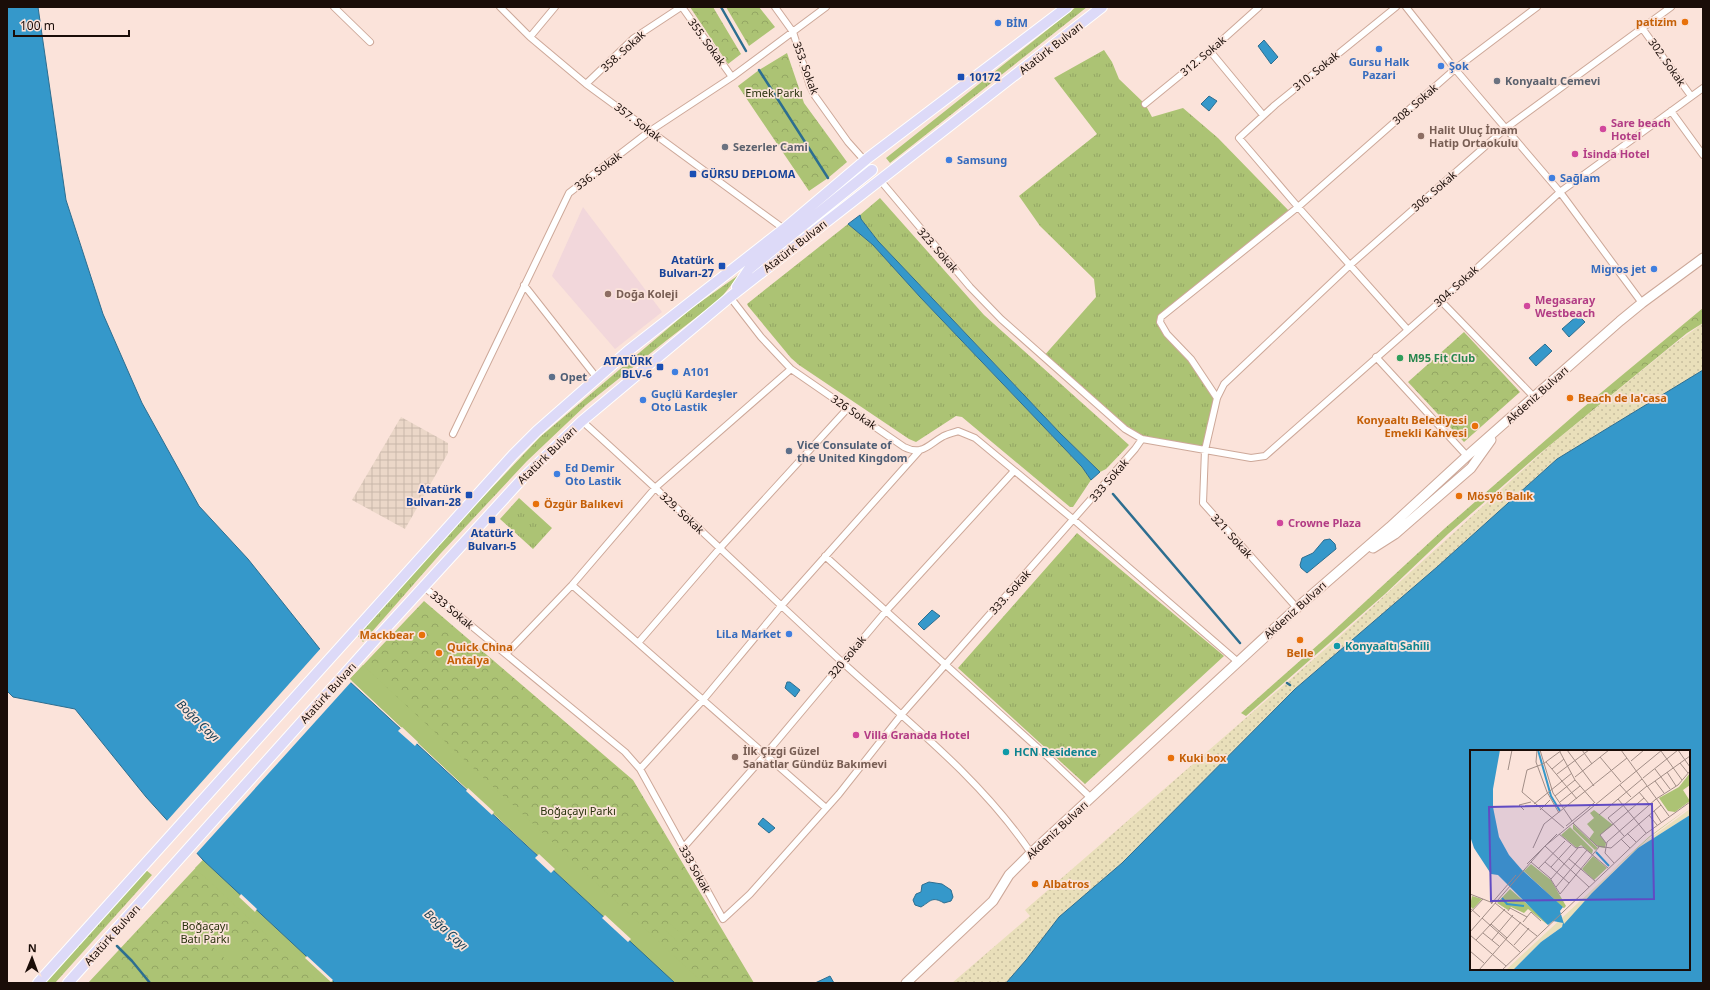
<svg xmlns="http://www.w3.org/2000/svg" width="1710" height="990" viewBox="0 0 1710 990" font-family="'Noto Sans',sans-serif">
<defs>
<pattern id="industrial-grid" width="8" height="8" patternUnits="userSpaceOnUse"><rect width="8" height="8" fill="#ebd7c8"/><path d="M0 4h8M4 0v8" fill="none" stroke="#c9b7aa"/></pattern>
<pattern id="grass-tufts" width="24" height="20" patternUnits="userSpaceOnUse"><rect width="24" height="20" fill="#acc374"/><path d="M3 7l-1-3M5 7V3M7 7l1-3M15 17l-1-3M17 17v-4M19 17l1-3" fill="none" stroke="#93a663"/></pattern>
<pattern id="sand-dots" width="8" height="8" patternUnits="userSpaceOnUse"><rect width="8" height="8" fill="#e9dfba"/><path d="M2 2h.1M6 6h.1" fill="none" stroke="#c7be9e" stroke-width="1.8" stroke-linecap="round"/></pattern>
<pattern id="park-crowns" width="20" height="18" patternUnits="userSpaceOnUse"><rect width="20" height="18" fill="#acc374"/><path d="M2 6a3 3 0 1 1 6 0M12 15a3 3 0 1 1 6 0" fill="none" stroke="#93a663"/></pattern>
</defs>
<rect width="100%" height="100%" fill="#fbe3da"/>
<path fill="url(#industrial-grid)" d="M401,417L448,443V453L405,529L352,500Z"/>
<path fill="#f2d7db" d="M583,207L662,312L615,349L552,276Z"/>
<path fill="url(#grass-tufts)" d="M1076,7H1087L890,163L886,158Z
M1104,50L1112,62L1119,79L1145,104L1152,117L1183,108L1218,138L1291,213L1161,317L1160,322L1217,398L1205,450L1142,439L1043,357L1096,297L1094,279L1040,226L1019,196L1097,134L1054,78Z
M880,198L984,315L1129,445L1106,469L1100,472L1060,433L878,241L861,219L860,215Z
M848,224L873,245L920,297L1082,467L1091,480L1073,507H1070L962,417L956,416L916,442L909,439L799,365L791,358L748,306L747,304Z
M740,274L720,299L667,340L586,405L527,461L441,553L363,642L357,635L397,588L540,437L692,308Z
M519,498L552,528L533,549L500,519Z
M1077,533L1224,656L1085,784L958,668Z
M146,870L152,875L55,983H44Z"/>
<path fill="url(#sand-dots)" d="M1703,323V370L1557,459L1437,567L1295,689L1122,863L1059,917L1026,960L1006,983H952L1030,916L1025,910L1338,638L1548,447L1672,346Z"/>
<path fill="url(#park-crowns)" d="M690,7H713L741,54L728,64Z
M726,7H759L775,27L749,46Z
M787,53L804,103L847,162L828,178L809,191L738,86L759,70Z
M1703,308V323L1687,333L1538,455L1448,534L1385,594L1246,716L1241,713L1328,636L1444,529L1579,411Z
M1464,332L1520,392L1464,442L1408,382Z
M424,601L633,780L754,983H674L350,679Z
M203,860L335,983H88Z"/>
<path fill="#acc374" d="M363,665L703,983H674L350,679Z
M203,860L335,983H318L195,868Z
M669,923L685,937L679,943L664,929Z
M221,931L245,953L233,966L209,944Z"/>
<path fill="#3598ca" stroke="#2d6e90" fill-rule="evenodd" d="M7,7H38L66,200L103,314L142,403L199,506L248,559L335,668L675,983H335L203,860L146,797L75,709L13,697L7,691Z
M1264,40L1278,57L1271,64L1258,46Z
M1209,96L1217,101L1209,111L1201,104Z
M860,215L861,219L878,241L1060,433L1100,472L1091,480L1082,467L920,297L873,245L848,224Z
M1578,315L1585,322L1569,337L1562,329Z
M1545,344L1552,351L1536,366L1529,358Z
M1703,370V983H1006L1026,960L1059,917L1122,863L1295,689L1437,567L1557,459ZM1471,751H1689V969H1471Z
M1330,539L1335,544L1336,549L1307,573L1301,568L1300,565L1302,558L1313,553L1324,540Z
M932,610L940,616L924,630L918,624Z
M787,682H790L800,690L795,697L785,688Z
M763,818L775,828L769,833L758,824Z
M929,882L942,884L951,890L953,897L951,901L944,903C932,896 931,901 921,907L915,905L913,900L916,894L921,892L922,885Z
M830,976L834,983H815Z"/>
<path fill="#fbe3da" d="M321,648L336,666L352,681L195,855L166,822Z
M402,727L418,742L415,746L398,731Z
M468,788L494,812L492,815L466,791Z
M539,854L555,869L551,873L535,858Z
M241,894L257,909L255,912L239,897Z
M605,915L631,939L628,942L602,918Z
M307,956L333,980L331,982L305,958Z"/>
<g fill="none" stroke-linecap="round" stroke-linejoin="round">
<path stroke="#2d6e90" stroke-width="2.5" d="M721,7L746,51
M759,70L828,178
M1113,494L1240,643
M1287,683L1290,685
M117,946L132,961L150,983"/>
<g stroke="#cda899" stroke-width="8">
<path id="street" d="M334,7L370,42
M500,7L530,37L586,84L784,229
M682,7L732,77
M775,7L793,32L810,86L815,96L848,142L865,161
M1396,7L1275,105L1239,138L1298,207L1407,329
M1406,7L1455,69L1560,192L1642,303
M1642,28L1691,96
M530,37L555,7
M1210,51L1263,115
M586,84L634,38L681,7
M1145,104L1210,51L1259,7
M1671,111L1703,155
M880,180L970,287L1001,319L1125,429L1142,439L1251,458L1265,456L1441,301L1560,192L1703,88
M524,285L597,378
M730,297L761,337L791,369L904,447C922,456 928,445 942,437C947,434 953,433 958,431L975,438L1074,520L1238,662
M1441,301L1534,397
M1376,357L1467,456
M1217,398L1191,359L1167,334L1160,322L1161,317L1298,207L1455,69L1537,7
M582,421C670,500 755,582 842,662C908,722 980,778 1031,853
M453,434L569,193L650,131L732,77L826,7
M825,556L1049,758L1091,798
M572,585L826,808
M424,587L625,752L640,769L723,919L750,894L839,794L902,714L1135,449L1142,439
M1297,608L1203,503L1205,450L1217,398L1224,384L1350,265L1506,128L1671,7
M638,643L720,548L848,408
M506,654L572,585L656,487L791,369
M640,769L703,700L782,605L920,450
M683,848L765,755L886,611L1014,471"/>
</g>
<g stroke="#cda899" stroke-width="11">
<path id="secondary" d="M1373,548L1395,534L1471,468L1491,440
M906,983L993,901L1009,875L1031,853L1291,613L1390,527L1467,456L1620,321L1642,303L1703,258"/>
</g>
<g stroke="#fff" stroke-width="12">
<path id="primary" d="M737,287L749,269L872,170
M38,983L513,455L537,431L628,351L784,229L868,158L1067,7
M68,983L375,640L523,478L582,421L730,297L1102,7"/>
</g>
<use href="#street" stroke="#fff" stroke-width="6"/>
<use href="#secondary" stroke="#fff" stroke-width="9"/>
<use href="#primary" stroke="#dddaf8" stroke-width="10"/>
</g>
<g fill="#e8710a" stroke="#fbe3da" stroke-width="1.5">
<circle cx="1685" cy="22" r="4"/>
<circle cx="1570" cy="398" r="4"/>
<circle cx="1475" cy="426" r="4"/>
<circle cx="1459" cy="496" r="4"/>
<circle cx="536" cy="504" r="4"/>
<circle cx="422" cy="635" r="4"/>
<circle cx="1300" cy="640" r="4"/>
<circle cx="439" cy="653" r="4"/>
<circle cx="1171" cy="758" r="4"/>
<circle cx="1035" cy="884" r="4"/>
</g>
<g fill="#3f7fe0" stroke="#fbe3da" stroke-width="1.5">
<circle cx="998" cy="23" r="4"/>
<circle cx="1379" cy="49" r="4"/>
<circle cx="1441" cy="66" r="4"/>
<circle cx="949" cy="160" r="4"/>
<circle cx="1552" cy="178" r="4"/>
<circle cx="1654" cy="269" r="4"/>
<circle cx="675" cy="372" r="4"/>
<circle cx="643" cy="400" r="4"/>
<circle cx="557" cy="474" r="4"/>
<circle cx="789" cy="634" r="4"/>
</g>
<g fill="#1a4fb4" stroke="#fbe3da" stroke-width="1.5">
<rect x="957" y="73" width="8" height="8" rx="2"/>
<rect x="689" y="170" width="8" height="8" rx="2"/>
<rect x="718" y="262" width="8" height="8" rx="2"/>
<rect x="656" y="363" width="8" height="8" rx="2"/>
<rect x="465" y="491" width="8" height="8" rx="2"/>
<rect x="488" y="516" width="8" height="8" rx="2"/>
</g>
<g fill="#6b7280" stroke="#fbe3da" stroke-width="1.5">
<circle cx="1497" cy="81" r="4"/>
<circle cx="725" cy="147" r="4"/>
</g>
<g fill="#d1479c" stroke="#fbe3da" stroke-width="1.5">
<circle cx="1603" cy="129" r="4"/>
<circle cx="1575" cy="154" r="4"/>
<circle cx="1527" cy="306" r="4"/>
<circle cx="1280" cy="523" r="4"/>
<circle cx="856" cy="735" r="4"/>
</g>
<g fill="#8d6e63" stroke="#fbe3da" stroke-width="1.5">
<circle cx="1421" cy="136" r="4"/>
<circle cx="608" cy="294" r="4"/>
<circle cx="735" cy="757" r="4"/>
</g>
<circle fill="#2e9e5b" stroke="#fbe3da" stroke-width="1.5" cx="1400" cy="358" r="4"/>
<g fill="#5c6f8a" stroke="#fbe3da" stroke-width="1.5">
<circle cx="552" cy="377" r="4"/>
<circle cx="789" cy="451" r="4"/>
</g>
<g fill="#0f9aa8" stroke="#fbe3da" stroke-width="1.5">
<circle cx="1337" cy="646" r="4"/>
<circle cx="1006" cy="752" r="4"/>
</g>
<g text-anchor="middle" stroke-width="3.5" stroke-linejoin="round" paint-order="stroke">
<g font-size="11" font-weight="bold" fill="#c56008" stroke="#fbe3da" text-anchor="start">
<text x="1677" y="26" text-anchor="end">patizim</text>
<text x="1578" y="402">Beach de la'casa</text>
<text x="1467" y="424" text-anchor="end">Konyaaltı Belediyesi<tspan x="1467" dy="13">Emekli Kahvesi</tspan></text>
<text x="1467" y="500">Mösyö Balık</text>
<text x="544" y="508">Özgür Balıkevi</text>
<text x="414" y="639" text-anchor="end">Mackbear</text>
<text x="447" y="651">Quick China<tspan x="447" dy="13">Antalya</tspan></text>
<text x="1300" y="657" text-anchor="middle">Belle</text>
<text x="1179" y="762">Kuki box</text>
<text x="1043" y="888">Albatros</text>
</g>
<g font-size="11" font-weight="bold" fill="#366cbe" stroke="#fbe3da" text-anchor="start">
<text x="1006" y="27">BİM</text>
<text x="1379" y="66" text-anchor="middle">Gursu Halk<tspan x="1379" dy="13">Pazari</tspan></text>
<text x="1449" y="70">Şok</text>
<text x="957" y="164">Samsung</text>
<text x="1560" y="182">Sağlam</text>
<text x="1646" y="273" text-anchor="end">Migros jet</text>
<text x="683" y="376">A101</text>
<text x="651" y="398">Guçlü Kardeşler<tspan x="651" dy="13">Oto Lastik</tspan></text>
<text x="565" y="472">Ed Demir<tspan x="565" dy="13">Oto Lastik</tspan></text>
<text x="781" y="638" text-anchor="end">LiLa Market</text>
</g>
<g font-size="11" fill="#1a0d08" stroke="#fbe3da">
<text transform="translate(707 42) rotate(54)" y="4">355. Sokak</text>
<text transform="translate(1051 48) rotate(-38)" y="4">Atatürk Bulvarı</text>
<text transform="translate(623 51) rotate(-42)" y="4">358. Sokak</text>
<text transform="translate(1203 56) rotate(-40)" y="4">312. Sokak</text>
<text transform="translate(1667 62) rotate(55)" y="4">302. Sokak</text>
<text transform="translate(806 68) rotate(70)" y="4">353. Sokak</text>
<text transform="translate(1316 71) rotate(-39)" y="4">310. Sokak</text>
<text transform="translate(1415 104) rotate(-41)" y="4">308. Sokak</text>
<text transform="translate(638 122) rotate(37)" y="4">357. Sokak</text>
<text transform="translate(598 171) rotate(-37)" y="4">336. Sokak</text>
<text transform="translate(1434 191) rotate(-41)" y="4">306. Sokak</text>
<text transform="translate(795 246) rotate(-38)" y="4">Atatürk Bulvarı</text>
<text transform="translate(938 250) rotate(49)" y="4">323. Sokak</text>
<text transform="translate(1456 286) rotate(-42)" y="4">304. Sokak</text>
<text transform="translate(1537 395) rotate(-42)" y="4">Akdeniz Bulvarı</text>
<text transform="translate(854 412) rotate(34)" y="4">326 Sokak</text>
<text transform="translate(547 455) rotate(-44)" y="4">Atatürk Bulvarı</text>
<text transform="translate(1109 480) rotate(-49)" y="4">333 Sokak</text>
<text transform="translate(682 513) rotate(43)" y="4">329. Sokak</text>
<text transform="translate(1232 536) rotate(48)" y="4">321. Sokak</text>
<text transform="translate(1010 592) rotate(-48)" y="4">333. Sokak</text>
<text transform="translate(452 610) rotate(40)" y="4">333 Sokak</text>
<text transform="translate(1295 610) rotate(-42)" y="4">Akdeniz Bulvarı</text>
<text transform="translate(847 657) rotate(-50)" y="4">320 sokak</text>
<text transform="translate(328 693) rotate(-48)" y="4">Atatürk Bulvarı</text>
<text transform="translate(1057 830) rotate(-43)" y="4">Akdeniz Bulvarı</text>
<text transform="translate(695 869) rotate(61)" y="4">333 Sokak</text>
<text transform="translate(112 935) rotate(-48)" y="4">Atatürk Bulvarı</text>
</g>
<g font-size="11" font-weight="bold" fill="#164399" stroke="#fbe3da" text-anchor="end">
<text x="969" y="81" text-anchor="start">10172</text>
<text x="701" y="178" text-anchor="start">GÜRSU DEPLOMA</text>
<text x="714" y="264">Atatürk<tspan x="714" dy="13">Bulvarı-27</tspan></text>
<text x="652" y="365">ATATÜRK<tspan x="652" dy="13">BLV-6</tspan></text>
<text x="461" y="493">Atatürk<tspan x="461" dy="13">Bulvarı-28</tspan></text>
<text x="492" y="537" text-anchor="middle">Atatürk<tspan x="492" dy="13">Bulvarı-5</tspan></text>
</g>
<g font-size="11" font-weight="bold" fill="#5b616d" stroke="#fbe3da" text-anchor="start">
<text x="1505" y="85">Konyaaltı Cemevi</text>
<text x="733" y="151">Sezerler Cami</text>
</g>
<g font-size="11" fill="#29320d" stroke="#fbe3da">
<text x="774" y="97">Emek Parkı</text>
<text x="578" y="815">Boğaçayı Parkı</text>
<text x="205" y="930">Boğaçayı<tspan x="205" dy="13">Batı Parkı</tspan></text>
</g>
<g font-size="11" font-weight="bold" fill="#b23c85" stroke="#fbe3da" text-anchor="start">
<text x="1611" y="127">Sare beach<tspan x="1611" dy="13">Hotel</tspan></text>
<text x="1583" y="158">İsinda Hotel</text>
<text x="1535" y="304">Megasaray<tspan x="1535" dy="13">Westbeach</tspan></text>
<text x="1288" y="527">Crowne Plaza</text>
<text x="864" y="739">Villa Granada Hotel</text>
</g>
<g font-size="11" font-weight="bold" fill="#785e54" stroke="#fbe3da" text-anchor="start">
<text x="1429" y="134">Halit Uluç İmam<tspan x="1429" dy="13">Hatip Ortaokulu</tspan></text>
<text x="616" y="298">Doğa Koleji</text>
<text x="743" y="755">İlk Çizgi Güzel<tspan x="743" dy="13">Sanatlar Gündüz Bakımevi</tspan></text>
</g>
<g font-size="11" font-weight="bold" fill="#27864d" stroke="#fbe3da" text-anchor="start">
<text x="1408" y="362">M95 Fit Club</text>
</g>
<g font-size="11" font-weight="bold" fill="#4e5e75" stroke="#fbe3da" text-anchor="start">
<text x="560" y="381">Opet</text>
<text x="797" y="449">Vice Consulate of<tspan x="797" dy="13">the United Kingdom</tspan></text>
</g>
<g font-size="11" font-weight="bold" fill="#0d838f" stroke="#fbe3da" text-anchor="start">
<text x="1345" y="650">Konyaaltı Sahili</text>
<text x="1014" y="756">HCN Residence</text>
</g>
<g font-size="12" font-style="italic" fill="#133c52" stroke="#fbe3da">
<text transform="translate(198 721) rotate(44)" y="4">Boğa Çayı</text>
<text transform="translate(446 930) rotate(42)" y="4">Boğa Çayı</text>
</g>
</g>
<g transform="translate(1470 750)">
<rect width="220" height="220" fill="#fbe3da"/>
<path d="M124,60L143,75L130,85L136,93L135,98L129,97L119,89L124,82L117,74L124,68L120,63ZM103,74L128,98L125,100L103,79ZM100,77L123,100L122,104L111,95L107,98L91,85ZM123,106L137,118L124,130L112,119ZM2,146L12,149L3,159L0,156Z" fill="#acc374"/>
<path d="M220,59V65L168,98L144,121L92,177L71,192L43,220H36L168,97Z" fill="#e9dfba"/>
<path d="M220,23V35L213,40L220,51L205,62L198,61L189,48L209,37ZM220,57L181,86L139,123L180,86ZM61,114L81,130L96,156L94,158L54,121ZM40,139L75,170L78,175L58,159L54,163L41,157L38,160L27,153Z" fill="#acc374"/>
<path d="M55,120L95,156L94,158L54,121Z" fill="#acc374"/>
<path d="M0,0H30L23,39V57L29,87L39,105L52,120L93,157L90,161L94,174L122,143L168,98L220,65V220H43L71,192L92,177L93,173L83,171L78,175L28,125L21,124L4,98L0,86Z" fill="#3598ca"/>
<path fill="none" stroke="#3598ca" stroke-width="2" d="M68,0L81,46L90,61M126,102L139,116M32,148L37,154L54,156"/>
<path fill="none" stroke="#a18d86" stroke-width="1" d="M67,0L66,12L77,42L89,63M70,0L83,43L102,71M92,0L73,14L57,20L52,42L94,78M97,0L124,36M112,0L122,14M151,0L199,66M208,0L220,17M191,1L212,30M90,2L105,30L125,53M130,7L151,32M161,11L174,0M76,12L107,49M210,13L218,23M82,19L94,9M185,19L200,39M38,20L42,0M197,22L206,36M87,24L119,0M105,27L139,0M173,28L208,0M185,31L194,43M150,35L161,47M178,36L220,6M169,42L179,54M85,46L105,30M148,49L176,83M186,49L208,35L220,21M90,52L110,36M64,54L102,23M54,60L49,55L61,52M70,60L80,50M184,61L191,72M129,65L172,29M179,65L187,75M103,73L127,96L141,98L191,55M96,76L124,53M157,83L166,92M89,84L106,98L113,97L138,118M154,86L138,68L177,36M151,89L160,98M136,93L130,85L174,48M75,96L119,137M63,98L74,74L157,8M99,109L125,131M61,112L80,128L90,144L129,97M75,112L99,133M144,113L135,103L137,92L186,49M57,114L87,84M81,117L101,95M68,119L95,91M81,129L108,98M86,137L117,100M0,144L23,153M25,153L67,186M21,154L46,125M0,158L10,167M38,161L40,158L57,167M0,163L13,149M12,168L50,202M53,172L61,162L71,171M21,174L37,188M0,182L75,96L192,0M13,183L29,196M0,185L36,216M6,190L35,159M22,190L43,165M44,195L59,178M0,201L14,213M9,220L51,172M32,220L174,85L220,52"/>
<path fill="#614bc3" fill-opacity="0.15" stroke="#614bc3" stroke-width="2" d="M182,54L184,149L21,151L19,57Z"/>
<rect width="220" height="220" fill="none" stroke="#1a0d08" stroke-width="2"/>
</g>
<rect width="1710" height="990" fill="none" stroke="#1a0d08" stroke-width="16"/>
<g transform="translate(32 958) rotate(1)" stroke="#fbe3da" stroke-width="3" paint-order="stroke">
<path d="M0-3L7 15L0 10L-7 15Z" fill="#1a0d08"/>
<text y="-6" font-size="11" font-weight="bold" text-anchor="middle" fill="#1a0d08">N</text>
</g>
<path d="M14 30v6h115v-6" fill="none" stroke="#1a0d08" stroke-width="2"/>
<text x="20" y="30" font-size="12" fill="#1a0d08" stroke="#fbe3da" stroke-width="3" paint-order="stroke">100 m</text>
</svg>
